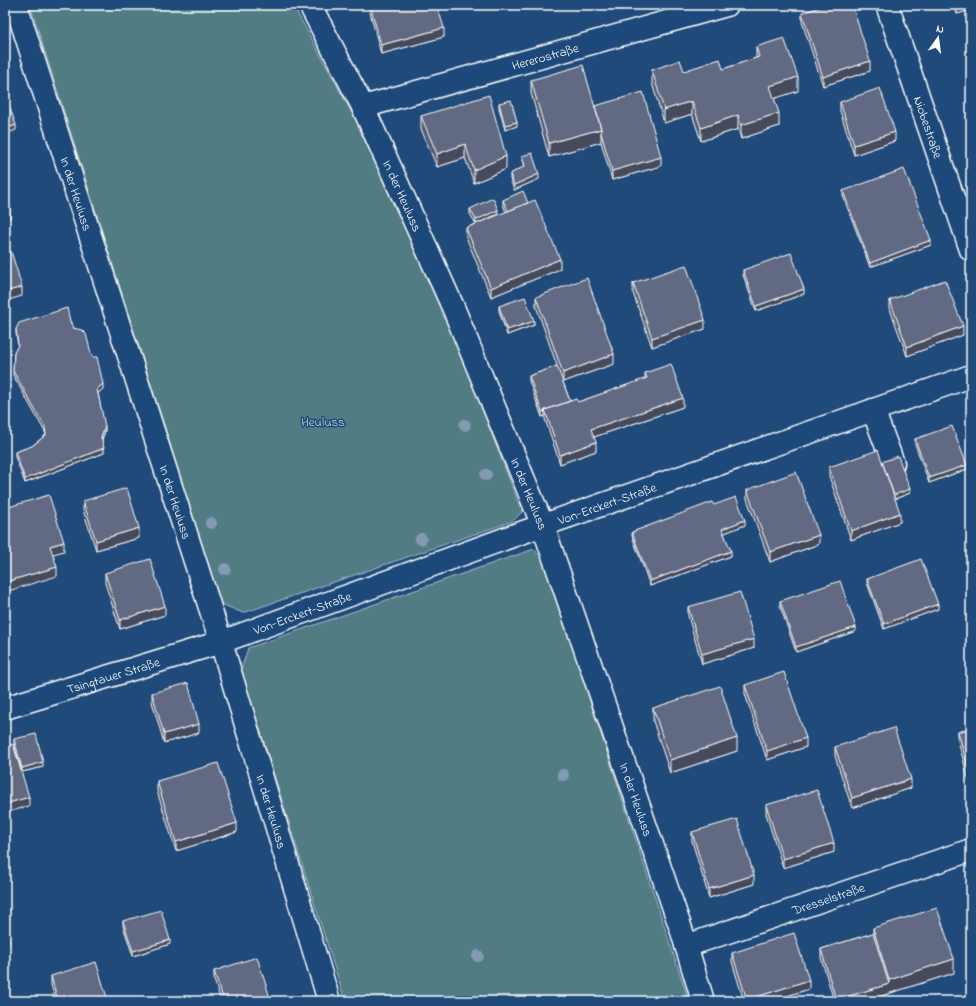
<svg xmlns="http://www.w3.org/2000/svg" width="976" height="1006" viewBox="0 0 976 1006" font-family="'Indie Flower',sans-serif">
<rect width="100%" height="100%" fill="#1f4a7a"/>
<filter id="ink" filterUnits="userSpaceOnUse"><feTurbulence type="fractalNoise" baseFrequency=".025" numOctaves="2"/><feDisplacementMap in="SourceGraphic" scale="8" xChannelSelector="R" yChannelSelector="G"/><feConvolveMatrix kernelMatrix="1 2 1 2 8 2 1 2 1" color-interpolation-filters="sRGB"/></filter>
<g filter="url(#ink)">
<path fill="#517c84" stroke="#a8bec2" d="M30,5H293L358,124L448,321L522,512L513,521L243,613L221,604Z
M534,549L544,561L689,1001H345L241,670L248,648Z"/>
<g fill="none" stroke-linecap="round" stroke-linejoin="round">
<g stroke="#fff" stroke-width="25">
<g id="minor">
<path id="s1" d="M16,5L221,642L329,1001"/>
<path id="s2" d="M310,5L363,107L453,307L543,526L682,932L703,1001"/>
<path id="s3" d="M887,5L971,250"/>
<path id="s4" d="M363,107L727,5"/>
<path d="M873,410L893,463"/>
<path id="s5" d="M5,708L221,642L515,535L971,376"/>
<path id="s6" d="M686,946L971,850"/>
</g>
</g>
<use href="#minor" stroke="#1f4a7a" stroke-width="22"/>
</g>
<g fill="#839bb2">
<circle cx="465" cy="425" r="6"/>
<circle cx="486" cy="475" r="6"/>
<circle cx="211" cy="523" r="6"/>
<circle cx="421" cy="539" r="6"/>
<circle cx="225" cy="569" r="6"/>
<circle cx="563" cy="775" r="6"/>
<circle cx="478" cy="956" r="6"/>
</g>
<path fill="#545c71" stroke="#fff" d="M368,5H437L444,37L381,54Z
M954,5H971V10L957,14Z
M802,13L870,71L823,86L802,22Z
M756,47L798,91L774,98L779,126L741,139L738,129L701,141L692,114L664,123L652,83V70L684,71L723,69L756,58Z
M531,80L595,106L661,166L612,180L601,142L549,157L531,93Z
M840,102L895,141L854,155L840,111Z
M499,103L517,126L505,130L499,108Z
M421,116L506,169L474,183L465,158L437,167L421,129Z
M522,156L539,179L514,190L510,179V174L524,167L522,161Z
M843,191L931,245L870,267L843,196Z
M503,200L528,203L560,269L491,297L466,237V228L476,224L470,214V209L498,214L479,223L506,212L503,205Z
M743,270L804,294L756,311L743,275Z
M633,283L705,329L652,347L633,293Z
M536,297L614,364L563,382L570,401L578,402L645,379V373L683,407L594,437L596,451L560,464L545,419V416L542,417L529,381V376L557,366L536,306Z
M890,300L963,335L907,356L890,309Z
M499,306L534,325L507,335L499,311Z
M70,321L92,357L103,389L98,393L105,431L102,440L104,453L25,483L15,457V452L32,446L46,435L45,432L13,375L14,353L18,346L16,333V329Z
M915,439L967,469L929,483L915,444Z
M882,462L910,493L895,499L900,522L851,540L829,476V467Z
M747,490L819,544L770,562L747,499Z
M83,501L139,538L96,550L83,510Z
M714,505L745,525L724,533L731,556L650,586L632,536V532Z
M105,573L165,615L120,629L105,583Z
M867,579L938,609L884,629L867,583Z
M780,601L856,631L796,652L780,606Z
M688,607L754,648L702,664L688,616Z
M745,685L806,747L767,760L745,694Z
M152,693L199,733L164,743L152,702Z
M653,708L737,751L670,773L653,721Z
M971,728V780L969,781L958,741V732Z
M14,739L43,767L22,772L14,744Z
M835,747L911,788L852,808L835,756Z
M157,781L237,832L176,851L157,791Z
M766,805L834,852L783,868L766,814Z
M692,832L754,884L709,898L692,841Z
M123,921L170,944L133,956L123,926Z
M873,928L954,973L865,1001H834L821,958V949L873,933Z
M732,953L809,989L771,1001H744L732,962Z
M214,971L271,1001H221L214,980Z
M51,976L108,1001H56L51,985Z"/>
<path fill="#454b5c" stroke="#fff" d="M957,5H971V10L957,14Z
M444,28V37L381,54V45Z
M870,61V71L823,86V77Z
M798,77V91L770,100V86Z
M692,101V114L664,123V110Z
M779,113V126L741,139V125Z
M738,115V129L701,141V128Z
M517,122V126L505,130V125Z
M16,125V130L5,134V129Z
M601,129V142L549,157V143Z
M895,132V141L854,155V145Z
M465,144V158L437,167V154Z
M506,156V169L474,183V170Z
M661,157V166L612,180V171Z
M539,174V179L514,190V185Z
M10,209V218L5,219V210Z
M498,210V214L476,224V220Z
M931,240V245L870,267V263Z
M560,259V269L491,297V288Z
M22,287V296L5,301V292Z
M804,289V294L756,311V306Z
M705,320V329L652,347V338Z
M534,321V325L507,335V330Z
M963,326V335L907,356V347Z
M614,354V364L563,382V373Z
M103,384V389L97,394V389Z
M683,398V407L591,438V429Z
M545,411V416L542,417V412Z
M105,426V431L101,442V437Z
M596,442V451L560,464V455Z
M104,448V453L25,483V479Z
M967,465V469L929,483V478Z
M910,489V493L892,500V495Z
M900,513V522L851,540V531Z
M745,520V525L722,534V529Z
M139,528V538L96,550V541Z
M819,535V544L770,562V552Z
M64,542V551L50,555V546Z
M731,551V556L650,586V581Z
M57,567V576L5,592V582Z
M938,604V609L884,629V624Z
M165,606V615L120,629V620Z
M856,627V631L796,652V647Z
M754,639V648L702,664V654Z
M199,724V733L164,743V734Z
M737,738V751L670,773V760Z
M806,738V747L767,760V751Z
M43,762V767L22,772V768Z
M969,771H971V780L969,781Z
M911,779V788L852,808V798Z
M29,797V806L5,813V804Z
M237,823V832L176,851V842Z
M834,843V852L783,868V859Z
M754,875V884L709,898V889Z
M9,940V944L5,946V941Z
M170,940V944L133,956V951Z
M954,959V973L865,1001H836V1000L889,984V980Z
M809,980V989L771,1001H747V1000Z"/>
<path fill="#626b83" stroke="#fff" d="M370,5H437L444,28L381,45Z
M826,5H852L870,61L823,77L802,13Z
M784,38L798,77L770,86L779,113L741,125L738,115L701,128L692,101L664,110L652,70L680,60L684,71L720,59L723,69L759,57L756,47Z
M583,65L601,129L549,143L531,80Z
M880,88L895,132L854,145L840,102Z
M643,92L661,157L612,171L601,133V129L595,106Z
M5,94L16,125L5,129Z
M489,95L506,156L474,170L465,144L437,154L421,116Z
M511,100L517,122L505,125L499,103Z
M532,153L539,174L514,185L510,174L525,166L522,156Z
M904,169L931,240L870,263L843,191Z
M523,191L528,203L508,211L503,200Z
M5,192L10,209L5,210Z
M493,198L498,210L476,220L470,209Z
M535,200L560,259L491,288L466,228Z
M11,251L22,287L5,292V253Z
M791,253L804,289L756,306L743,270Z
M686,265L705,320L652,338L633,283Z
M587,278L614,354L563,373L536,297Z
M945,280L963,326L907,347L890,300Z
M525,297L534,321L507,330L499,306Z
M67,308L70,321L73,328L82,330L86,334L92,357H97L103,384L97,389L105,426L101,437L104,448L25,479L15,452L32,446L46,435L45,427L13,371L14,353L18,345L16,329L19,323Z
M671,364L683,398L591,429L596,442L560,455L545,410L576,399L578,402L647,378L645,373Z
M557,366L570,401L545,410V411L542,412L529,376Z
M952,426L967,465L929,478L915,439Z
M878,450L900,513L851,531L829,467Z
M898,456L910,489L894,495L882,462Z
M796,472L819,535L770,552L747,490Z
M127,488L139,528L96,541L83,501Z
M49,495L64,542L50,546L57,567L5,582V508Z
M736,497L745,520L722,529L731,551L650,581L632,532L712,502L714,505Z
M150,559L165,606L120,620L105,573Z
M921,559L938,604L884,624L867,579Z
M840,581L856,627L796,647L780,601Z
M740,592L754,639L702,654L688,607Z
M784,672L806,738L767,751L745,685Z
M188,683L199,724L164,734L152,693Z
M720,686L737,738L670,760L653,708Z
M894,728L911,779L852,798L835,747Z
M971,728V771H969L958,732Z
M36,734L43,762L22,768L14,739Z
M13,744L29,797L5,804V746Z
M218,763L237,823L176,842L157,781Z
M817,790L834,843L783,859L766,805Z
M737,819L754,875L709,889L692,832Z
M937,908L954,959L889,980L873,928Z
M161,910L170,940L133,951L123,921Z
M5,924L9,940L5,941Z
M794,933L809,980L747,1000L732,953Z
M873,933L889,984L836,1000L821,949Z
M257,957L271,1001H224L214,971Z
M96,962L108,1001H58L51,976Z"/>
</g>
<g text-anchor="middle" stroke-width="3" stroke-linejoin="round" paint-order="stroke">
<g font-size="13" fill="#fff" stroke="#1f4a7a">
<text dy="5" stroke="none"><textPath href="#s4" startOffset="189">Hererostraße</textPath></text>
<text dy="5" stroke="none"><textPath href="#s3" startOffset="129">Niobestraße</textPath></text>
<text dy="5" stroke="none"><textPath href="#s1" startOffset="198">In der Heuluss</textPath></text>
<text dy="5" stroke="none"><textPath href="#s2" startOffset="212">In der Heuluss</textPath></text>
<text dy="5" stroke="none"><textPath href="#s2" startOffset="536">In der Heuluss</textPath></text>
<text dy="5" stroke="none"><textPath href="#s1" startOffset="522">In der Heuluss</textPath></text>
<text dy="5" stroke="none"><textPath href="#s5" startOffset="636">Von-Erckert-Straße</textPath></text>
<text dy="5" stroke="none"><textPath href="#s5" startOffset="312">Von-Erckert-Straße</textPath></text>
<text dy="5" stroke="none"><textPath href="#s5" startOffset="113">Tsingtauer Straße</textPath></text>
<text dy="5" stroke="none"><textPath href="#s2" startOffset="860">In der Heuluss</textPath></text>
<text dy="5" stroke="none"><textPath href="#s1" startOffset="846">In der Heuluss</textPath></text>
<text dy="5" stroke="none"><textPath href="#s6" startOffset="150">Dresselstraße</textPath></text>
</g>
<g font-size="13" fill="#d4dee0" stroke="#1f4a7a">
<text x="323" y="426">Heuluss</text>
</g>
</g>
<rect width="976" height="1006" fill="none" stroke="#1f4a7a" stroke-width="20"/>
<rect x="10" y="10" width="956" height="986" fill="none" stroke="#fff" stroke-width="1.5" filter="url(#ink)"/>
<g transform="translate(938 38) rotate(14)" stroke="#1f4a7a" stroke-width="3" paint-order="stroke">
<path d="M0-3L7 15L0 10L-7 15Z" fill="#ffffff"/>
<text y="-6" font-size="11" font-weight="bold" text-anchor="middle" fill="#ffffff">N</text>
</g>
</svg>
